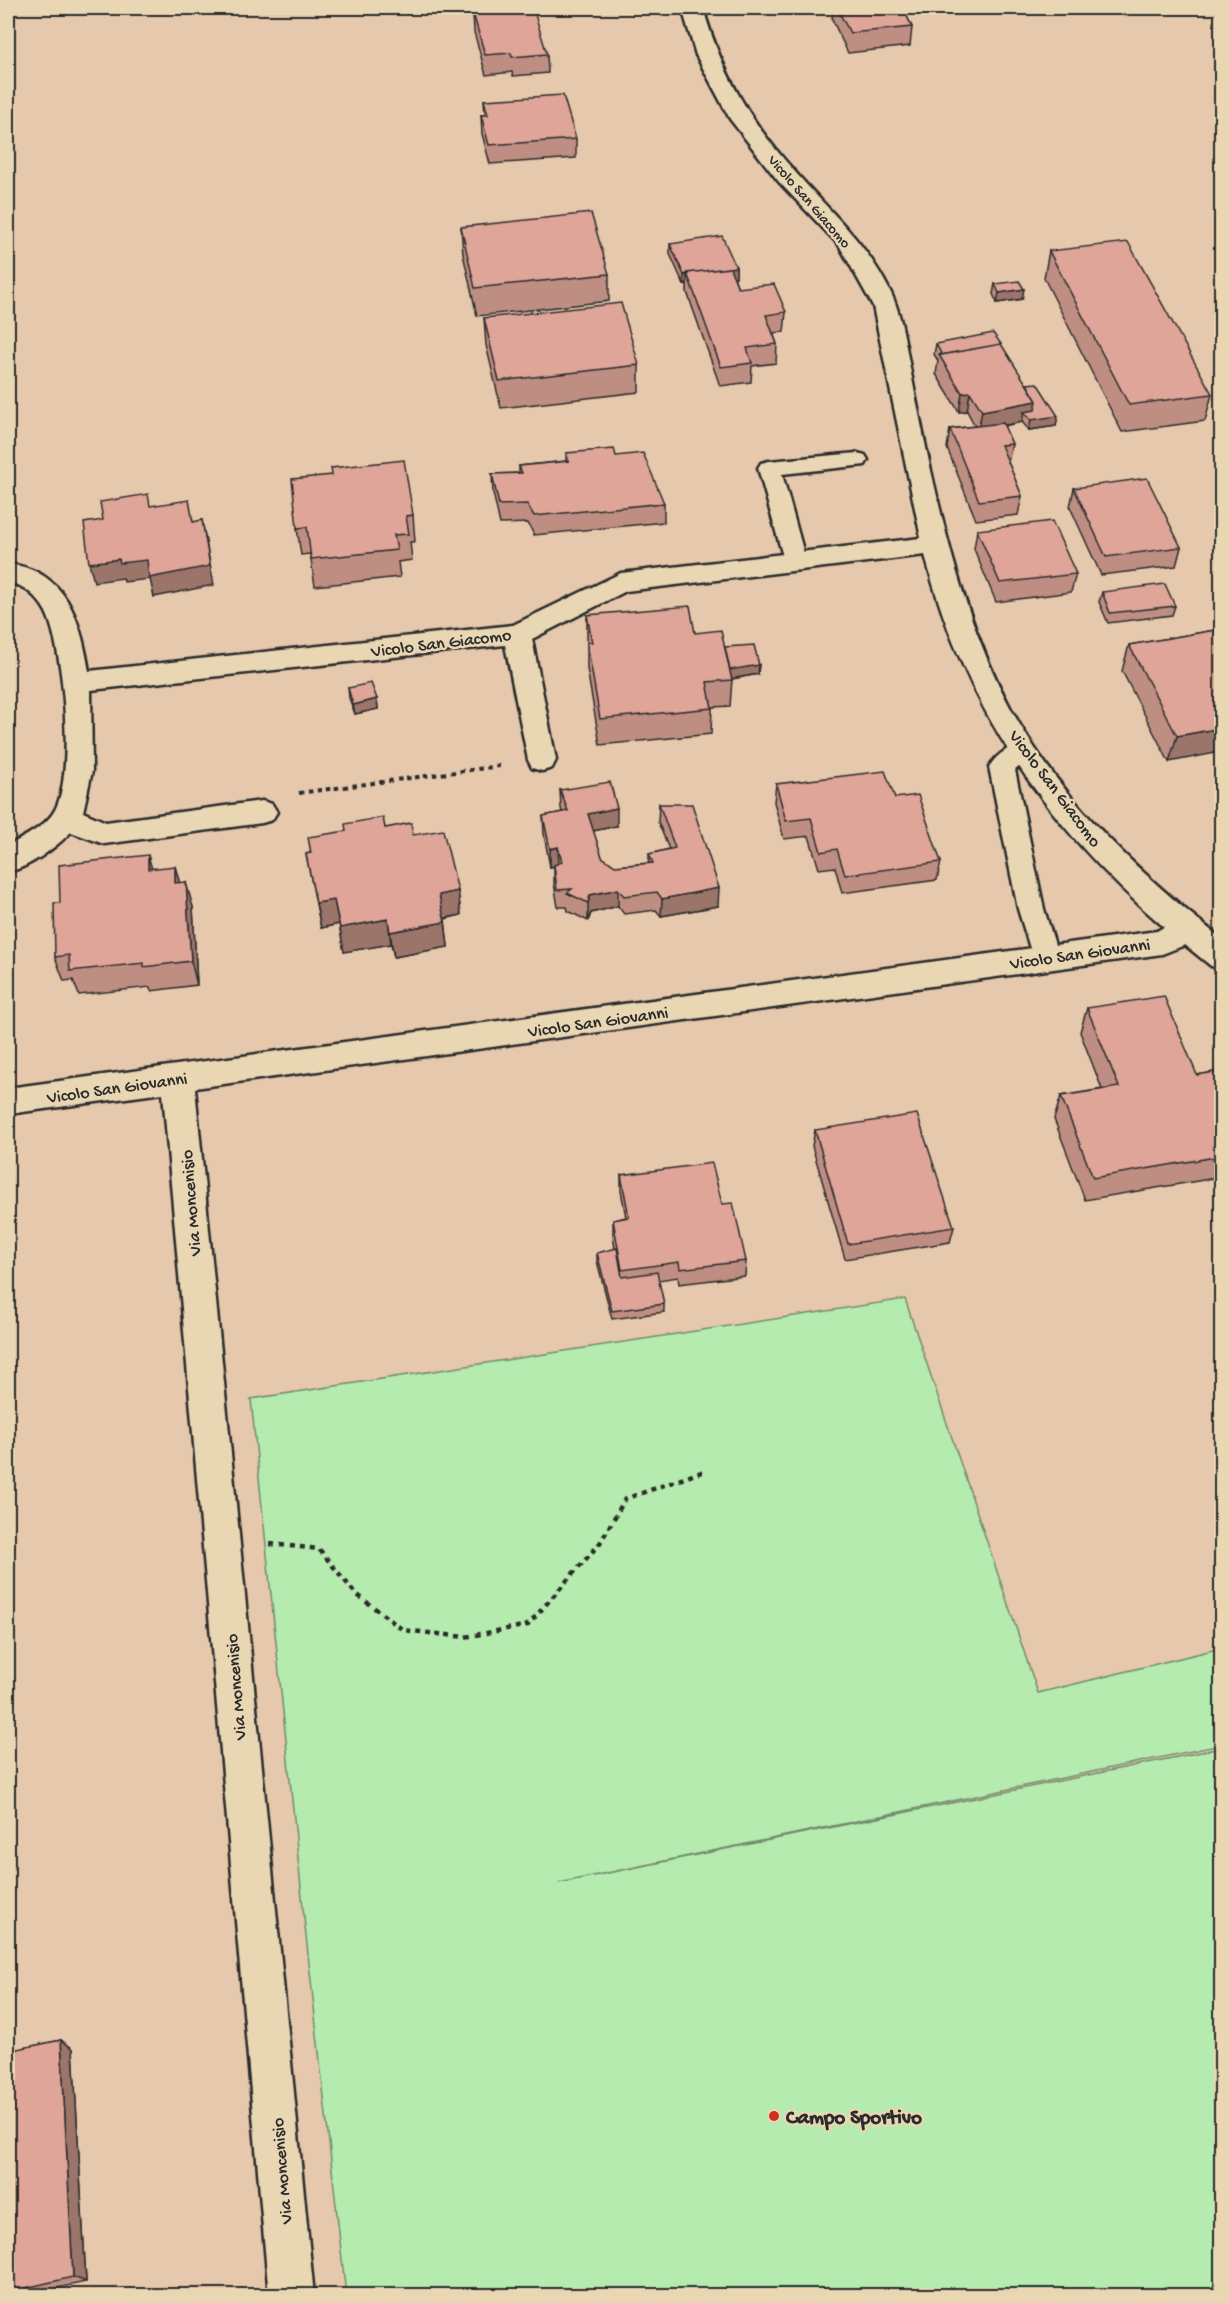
<svg xmlns="http://www.w3.org/2000/svg" width="1229" height="2303" viewBox="0 0 1229 2303" font-family="'Gochi Hand',sans-serif">
<rect width="100%" height="100%" fill="#e6c8ac"/>
<filter id="ink" filterUnits="userSpaceOnUse"><feTurbulence type="fractalNoise" baseFrequency=".0167" numOctaves="2"/><feDisplacementMap in="SourceGraphic" scale="12" xChannelSelector="R" yChannelSelector="G"/><feConvolveMatrix kernelMatrix="1 2 1 2 8 2 1 2 1" color-interpolation-filters="sRGB"/></filter>
<g filter="url(#ink)">
<path fill="#b5ebae" stroke="#708b6c" stroke-width="1.5" d="M905,1299L1038,1693L1221,1648V1745L559,1883L1221,1748V2295H346L306,1936L251,1399Z"/>
<g fill="none" stroke-linecap="round" stroke-linejoin="round">
<g stroke="#2b2b2b" stroke-width="5">
<path id="lane" d="M857,453L865,455L868,460L865,465L782,474L806,561L802,567L794,569L786,567L758,468L761,463L769,461Z
M1023,742L1032,745L1035,751L1032,757L1015,770L1044,909L1059,958L1055,965L1046,969L1037,965L1033,958L1018,909L989,767C996,755 1010,746 1023,742Z"/>
</g>
<g stroke="#2b2b2b" stroke-width="5">
<path id="street" d="M682,8H703C722,74 750,122 796,173C834,216 865,241 891,293C902,316 905,343 910,368C918,409 926,451 936,492C953,566 975,642 1011,709C1061,801 1141,875 1222,939V969L1211,966L1185,945L1162,954L195,1088L314,2296H269L163,1093L8,1114V1088L1157,931L1164,927C1046,825 964,708 925,555L626,591L532,639L556,760L552,768L542,771L532,768L528,760L505,645L91,690L92,771L83,812L106,822L262,801L272,804L277,812L272,820L262,823L104,844L71,832C55,848 30,867 8,872V846C23,837 46,827 55,810C75,774 64,649 46,612C38,597 24,585 8,582V564C66,570 81,621 89,671L513,625L621,573L921,538L873,306L839,245L779,182L730,119L696,55Z"/>
</g>
<path stroke="#2b2b2b" stroke-width="3" stroke-dasharray="3 3" stroke-linecap="butt" d="M1222,297L1216,300L1213,315L1222,355"/>
<path stroke="#2b2b2b" stroke-width="4" stroke-dasharray="4.5 4.5" stroke-linecap="butt" d="M299,793L500,766"/>
<path stroke="#2b2b2b" stroke-width="4.5" stroke-dasharray="5 5" stroke-linecap="butt" d="M270,1544L319,1549L355,1593L403,1630L465,1637L528,1625L600,1543L625,1499L707,1470"/>
<use href="#lane" fill="#e9d7b4" fill-rule="evenodd"/>
<use href="#street" fill="#e9d7b4" fill-rule="evenodd"/>
</g>
<path fill="#bf8e83" stroke="#2b2b2b" stroke-width="1.5" d="M833,8H903L912,27L910,46L848,53L832,19Z
M473,13L509,14L547,54L548,73L513,76L512,72L486,75L474,32Z
M484,100L576,139V158L490,164L482,134L481,115H485Z
M461,227L609,274V301L477,316L463,254Z
M670,244L736,267V277H734L738,288L786,312L784,332L773,333L777,344L776,363L752,366L751,382L720,386L687,292V284L684,285L670,254Z
M1049,251L1212,394L1205,421L1122,432L1044,278Z
M995,284L1022,299L997,303L993,294Z
M484,318L639,365V392L501,408L486,345Z
M936,344L1027,384L1056,426L1029,430L1022,422L1004,426L1012,444L1008,462L1022,496L1018,515L976,520L947,448L950,429L975,426L967,411L959,412L936,374L938,361L934,354Z
M566,453L616,456L664,503V522L534,535L528,523L500,524L493,493L492,474L519,473V466L566,461Z
M1074,488L1181,547L1176,566L1101,575L1070,507Z
M413,515L415,542H410L412,560L398,562L400,577L315,586L310,554L301,555L297,528Z
M977,530L1076,574L1071,592L996,602L974,549Z
M1102,592L1175,606L1172,615L1108,623L1099,602Z
M587,615L695,633L725,647L758,674L732,679L730,706L712,707L711,734L600,745L587,669Z
M1221,629L1169,762L1122,671L1129,645Z
M348,688L377,699L378,709L355,714L349,698Z
M776,784L895,798L941,862L937,880L842,893L835,867L819,869L809,836L784,839L774,802Z
M560,790L617,826L593,831L602,857L615,866L649,863V854L669,849L658,822L659,804L718,906L661,916L656,910L624,914L618,906L591,913L588,921L568,911L567,907H558L554,883V866L550,867L544,834L543,816L562,812L561,808Z
M385,828L413,835L458,891L461,915L445,919L448,947L394,957L391,944L344,952L339,924L321,928L306,854Z
M152,869L180,883L193,907L197,985L151,991L150,987L79,995L73,980L64,981L55,957L60,903Z
M1087,1008L1197,1075L1221,1071V1177L1085,1200L1054,1119L1061,1096L1102,1089L1080,1032Z
M815,1130L954,1227L950,1242L845,1259L812,1146Z
M621,1175L722,1204L746,1261L745,1276L679,1284L678,1277L658,1280L664,1304V1312L612,1319L597,1261V1253L615,1249L613,1235V1220L626,1217L621,1191Z
M61,2040L73,2049L86,2282L24,2295H8V2051Z"/>
<path fill="#9b746a" stroke="#2b2b2b" stroke-width="1.5" d="M736,267V277L691,284L688,274Z
M687,274V284L684,285V275Z
M1024,289L1022,299L997,303L999,293Z
M970,392L967,411L959,412L962,393Z
M1037,401L1058,416L1056,426L1029,430L1031,420L1024,412L1022,422L978,430L982,411Z
M202,520L214,585L154,597L150,579L124,582L123,578L94,582L89,563L119,559Z
M759,665L758,674L725,680V670Z
M377,699L378,709L355,714L353,705Z
M1221,728V752L1169,762L1177,736Z
M617,808V826L588,832V814Z
M558,847L559,865L550,867V849Z
M148,855L155,880L148,869Z
M175,866L182,891L175,883Z
M186,882L193,907L197,985L191,961Z
M719,888L718,906L661,916L662,899Z
M618,889V906L591,913L588,921V903L590,895Z
M458,891L461,915L441,919L439,895Z
M334,900L339,924L321,928L316,903Z
M388,919L391,944L344,952L340,928Z
M445,922L448,947L394,957L390,932Z
M61,2040L73,2049L86,2282L73,2277Z"/>
<path fill="#dea598" stroke="#2b2b2b" stroke-width="1.5" d="M837,8H903L912,27L850,33Z
M508,10L509,14L534,11L547,54L512,57L511,53L485,55L473,13Z
M563,95L576,139L489,145L481,115H488L484,100Z
M591,213L609,274L475,288L461,227Z
M722,236L736,267L687,273L688,274L684,275L670,244Z
M1128,242L1212,394L1129,405L1049,251Z
M730,268L738,288L774,284L786,312L766,315L777,344L747,348L752,363L721,367L687,273Z
M1019,281L1024,289L999,293L995,284Z
M621,303L639,365L499,381L484,318Z
M993,333L1001,344L942,355L936,344Z
M1001,344L1037,401L982,411L970,392L962,393L939,355Z
M1037,383L1058,416L1031,420L1024,412L1035,410L1037,401L1027,384Z
M1003,423L1012,444L1001,445L1022,496L979,501L950,429Z
M614,449L616,456L643,453L664,503L534,516L527,504L499,505L492,474L522,473L519,466L569,461L566,453Z
M404,460L413,515L406,516L409,534L394,535L397,550L311,559L307,527L297,528L292,479L332,475L331,468Z
M1147,478L1181,547L1106,557L1074,488Z
M148,494L150,506L189,500L193,522L202,520L210,566L149,578L147,560L120,563L119,559L89,563L84,523L103,520L100,502Z
M1052,521L1076,574L1000,583L977,530Z
M1165,584L1175,606L1110,613L1102,592Z
M690,606L695,633L721,630L726,654L732,680L707,682L712,708L600,719L587,643L592,642L587,615Z
M1221,629V728L1177,736L1129,645Z
M754,645L759,665L730,670L725,647Z
M371,683L377,699L353,705L348,688Z
M885,771L895,798L918,795L941,862L845,875L837,849L821,852L811,818L786,821L776,784Z
M610,782L617,808L588,814L602,857L615,866L653,863L649,854L675,848L659,804H692L719,888L662,899L657,892L624,896L618,889L590,895L588,903L567,893L572,889L557,890L554,865L562,862L558,847L550,849L543,816L568,811L560,790Z
M383,817L385,828L411,823L413,835L443,830L458,891L439,895L445,922L390,932L388,919L340,928L334,900L316,903L306,854L311,853L308,837L346,831L345,824Z
M148,855V869L175,866V883L186,882L191,961L144,967V963L70,971L69,955L55,957L54,903H60L59,865Z
M1164,996L1197,1075L1221,1071V1156L1093,1178L1061,1096L1119,1087L1087,1008Z
M917,1114L954,1227L848,1244L815,1130Z
M712,1163L722,1204L733,1203L746,1261L680,1269L679,1262L622,1270L613,1220L629,1217L621,1175Z
M617,1248L622,1277L657,1272L664,1304L612,1311L597,1253Z
M61,2040L73,2277L8,2292V2051Z"/>
</g>
<circle fill="#c8321e" stroke="#e9d7b4" stroke-width="2" cx="774" cy="2116" r="6"/>
<g text-anchor="middle" stroke-width="5" stroke-linejoin="round" paint-order="stroke">
<g font-size="15" fill="#2b2b2b" stroke="#e9d7b4">
<text transform="translate(810 201) rotate(49)" y="5">Vicolo San Giacomo</text>
</g>
<g font-size="18" fill="#2b2b2b" stroke="#e9d7b4">
<text transform="translate(441 642) rotate(-7)" y="6">Vicolo San Giacomo</text>
<text transform="translate(1056 788) rotate(53)" y="6">Vicolo San Giacomo</text>
<text transform="translate(1080 953) rotate(-8)" y="6">Vicolo San Giovanni</text>
<text transform="translate(598 1021) rotate(-8)" y="6">Vicolo San Giovanni</text>
<text transform="translate(117 1087) rotate(-8)" y="6">Vicolo San Giovanni</text>
<text transform="translate(190 1203) rotate(-95)" y="6">Via Moncenisio</text>
<text transform="translate(235 1687) rotate(-95)" y="6">Via Moncenisio</text>
<text transform="translate(281 2171) rotate(-95)" y="6">Via Moncenisio</text>
</g>
<g font-size="21" font-weight="bold" fill="#2b2b2b" stroke="#e9d7b4" text-anchor="start">
<text x="786" y="2123">Campo Sportivo</text>
</g>
</g>
<rect width="1229" height="2303" fill="none" stroke="#e9d7b4" stroke-width="30"/>
<rect x="15" y="15" width="1199" height="2273" fill="none" stroke="#2b2b2b" stroke-width="2" filter="url(#ink)"/>
</svg>
